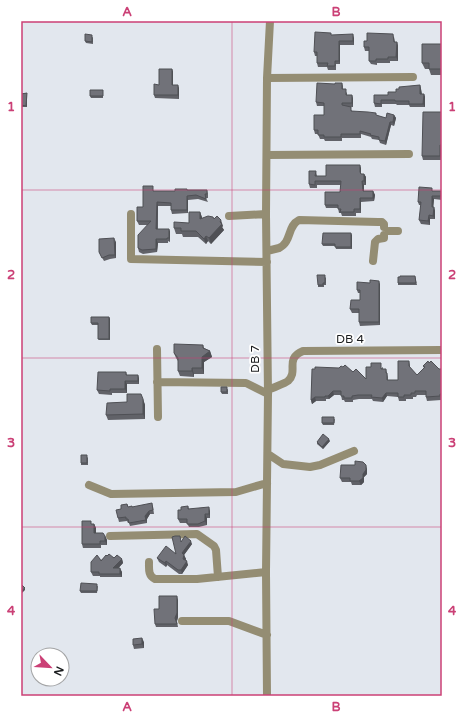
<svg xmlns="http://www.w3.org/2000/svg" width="463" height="717" viewBox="0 0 463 717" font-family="'Varela Round',sans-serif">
<rect width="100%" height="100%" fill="#e2e7ee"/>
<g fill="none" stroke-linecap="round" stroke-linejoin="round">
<path stroke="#948d73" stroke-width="8" d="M267,78L413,77
M267,155L409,154
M131,214V259L267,262
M229,216L266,214
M389,231H398
M267,251C271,250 275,249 279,248C292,242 287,226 299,220L378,222H382L384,224V227
M373,261L375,242L378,239L384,238V235
M157,349L158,417
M157,382L246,383L268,394
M268,390C272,388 286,383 288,381C299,371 284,359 303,351L441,350
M268,454L283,464L310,467L320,465L354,451
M89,485L111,494L236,492L267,483
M110,536L197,534L214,546L216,550L218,577
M149,562C149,569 148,576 155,579H197L266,572
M182,621H229L267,635
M267,696L266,572L268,394L266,214L267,78L270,21"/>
</g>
<path fill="#616268" d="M331,33V35L354,38V45H340V64H336V70H328L327,67H318L317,63V56H315L314,52Z
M93,37V44L86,43L85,41Z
M394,37L395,42H397L398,46V61H390V63H377V65L371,64L369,61V51H365L364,47L367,41Z
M442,44V75H431L429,69H425L422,63Z
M172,69L173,72V85L179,88V99L155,98L154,95L159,85Z
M342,83L343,86V89L347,93V95H352L353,99V107H349L352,111L377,116L386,118L394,115L396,118L394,126L391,125L386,145L380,143L379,140L372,139L371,137L361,134V138H342V141H325L324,139H320L318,134H315L314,130L324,115V106H317L316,102L335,84Z
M420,85L421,89L422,94H424L425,97V107H410L409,105H397L396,104H382V107H375L374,103L388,95L396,92L399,89Z
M103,92V98H91L90,96Z
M27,93V107H21V94Z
M442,112V149H441V160H423L422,156Z
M361,168V174H364L366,177V185H364V191H373L375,195L374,201L361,202V213H356V216H342L341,213H339L338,208H326L325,205L340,192L341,185H317V188H310L309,184L316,171L317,176H326Z
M154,190V191H175L187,190H207L208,194V198H206L208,202L198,199L188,200V213L172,214L171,210V206H158V229H169L170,232V242L168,241V243H158L157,252L143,254L139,252L138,248L148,225H139L137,221L143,207Z
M433,191H441L442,193V200L434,199L433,207H434L435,211V219H430V225L421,224L419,220L421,205H419L418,202Z
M200,212L202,218L214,219L223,226L222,227L224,230L211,244L208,241L206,244L198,237H183L182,234H176L174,228L189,223Z
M352,235V249H336L335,246H323L322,244Z
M116,242V258L110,259L104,261L99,252Z
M415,276L417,285H398V283Z
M326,277V285H324V287H318V285Z
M380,284V325L360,326L359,322V313H352L350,309L360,300V293H358L357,290Z
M109,317L110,319V340H99L98,339V325H92L91,323Z
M203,345L204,348L210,351L212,357L204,362V374H194V377L180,376L178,371V361L176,358L174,353Z
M409,361L410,365V368L417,375L424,368L423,366L429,363L439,369H442V398H441V400L427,401L426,397V395H417L416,397H413V399H406V401H399L398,397L387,396L383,402L373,401L372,399H359L353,400V402H345L344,400H342L341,395H334L329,399H326V401H316L312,404L311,400L339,368L343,367L353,372L366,379L383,367V369H386L388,377V380H398Z
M126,372L127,375H138L139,379V384H127V393H112V395L99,394L97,390Z
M228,389V394H222L221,392Z
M143,399L145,405V419L108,420L106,415L127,402Z
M335,419L334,425H323L322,423Z
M330,441L323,449L317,444V442Z
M88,457V465H81V463Z
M367,469V474L364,477V482L361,485H352L351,482H342L340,478Z
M127,504L128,507H153L154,514H150L147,519V523L130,526L129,523H128L127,521L119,522L118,518L121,509Z
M188,506L189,509L210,511V518H207V525L199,527H189L187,523H180L178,519L181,510Z
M92,524H94L96,528V533L105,536L107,540V545H101V548H83L82,544Z
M181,541L192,544L184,555L186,559L185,560L188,565L182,574H179L167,565L166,567L159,562L157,558L176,554Z
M107,556L122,559L123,563L118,568L122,572V577H100V576H93L91,572L101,560Z
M98,586L97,593H81L80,591Z
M178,600V617L177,621L178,627H156L155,624L159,609Z
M144,642V648L134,649L133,645Z"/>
<path fill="#4f5055" d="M353,34L354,38V45L353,41Z
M339,41L340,45V64L339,61Z
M397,42L398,46V61L396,57Z
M172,69L173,72V88L172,85Z
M178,85L179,88V99L178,95Z
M420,85L421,89L422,97L420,94Z
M27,93V107L26,106Z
M424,94L425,97V107L423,104Z
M352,95L353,99V107L352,103Z
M394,115L396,118L394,126L393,122Z
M390,122L391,125L386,145L385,141Z
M440,145L441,149V160L440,156Z
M360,165L361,168V176L360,172Z
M364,174L366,177V185L364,181Z
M362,181L364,185V195L363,191Z
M373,191L375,195L374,201L373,198Z
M187,196L188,200V213L187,210Z
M432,196L434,199L433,211L432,207Z
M360,198L361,202V213L360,209Z
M157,202L158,206L157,232L156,229Z
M434,207L435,211V219L433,216Z
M200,212L202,217V224L200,219Z
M429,215L430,219V225L428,221Z
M221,220L223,226L222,227L224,230L211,244L209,238Z
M169,229L170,232V242L169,238Z
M351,233L352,235V249L351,247Z
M206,236L208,241L206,244L204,239Z
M114,238L116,242V258L115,255Z
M156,239L158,243L157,252L156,249Z
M379,281L380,284V325L379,322Z
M109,317L110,319V340L109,339Z
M210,351L212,357L204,362V374L202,368V357Z
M192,368L194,374V377L192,371Z
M138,375L139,379V384L138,381Z
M125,381L127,384V393L125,389Z
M333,391L334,395L329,399L328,396Z
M386,393L387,396L383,402L382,398Z
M315,397L316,401L312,404L311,400Z
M143,399L145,405V419L143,414Z
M329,439L330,441L323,449L322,447Z
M366,465L367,469V474L364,477V482L361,485L359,481Z
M209,507L210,511V518L209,514Z
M149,511L150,514L147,519V523L145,516Z
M205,514L207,518V525L205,521Z
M94,524L96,528V536L94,533Z
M105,536L107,540V545L105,541Z
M191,541L192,544L184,555L186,559L185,563L182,553Z
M122,559L123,563L115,572L113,568Z
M166,561L167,565L166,567L165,563Z
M187,561L188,565L182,574L181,570Z
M120,568L122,572V577L120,574Z
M25,588V590L21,594V591Z
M177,596L178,600V617L177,621L175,618Z
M142,638L144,642V648L142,644Z"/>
<path fill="#717279" stroke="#4f5055" d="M315,32L331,33V35L353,34V41H339V61H335V66H327L328,63H317V52H314Z
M367,33L393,34L394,42H397L396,57H388V59H376V61H369V47H364V41H367Z
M85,34L92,35V42L85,41Z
M422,44H442V69H429V63H422Z
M159,69H172V85H178V95H154V84L159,85Z
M317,83L335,84V83H342V89H346V95H352V103H342V105L351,107V111L368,112L376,113V115L386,118L387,113L394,115L393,122H390L385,141L379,140V137L370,135L371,134L360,131V134H341V137H324V135H318V130H314V115H324V103L316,102Z
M420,85V94H424L423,104H409V101H395V100H381V104L374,103V95H388V92H396V89H399V87Z
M90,90H103V96H90Z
M27,93L26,106L21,105V94Z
M423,112H442V145H440V156H422Z
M326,165H360V172L361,174H364V181H362L363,191H373V198H360V209H354V212H340L341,209H338V205H325V192H340L341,181H315V185L309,184V171H316L315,176H326Z
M143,186H153V191H175V189H187V190H207V194H205L206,199L196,195L187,196V210H171V203L157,202L156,229H169V238H167V239H156V249L142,250L138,248V235L151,221H137V207H143Z
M419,187L432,188V191H441V196H432V207H434L433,216L429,215L428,221L419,220L421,202H418Z
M189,212H200V219L208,216L213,217L214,219L217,216L221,220L220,222L222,224L209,238L206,236L204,239L196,231H181V228H174V222L189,223Z
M323,233H351V247H335V244H322Z
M114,238L115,255H109L102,258L99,252V239Z
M317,275H325V283H323V285H318Z
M400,276H415L416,283H398V277H400Z
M370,280L379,281V322H359V309H350L351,300H360V290H357V282L370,283Z
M91,317H109V339H98V323H91Z
M174,344L203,345V348L210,351L202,357V368H192V371H178V358L174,353Z
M398,361H409V366L417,375L425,367L423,366L428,361L429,363L431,361L439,369H442V394H440V396L426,397V391H415V393H411V395H404V397H398V393H386L382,398L371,397L372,395H358L352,396V398H344V396H341V391H333L328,396H325V397H315L311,400L312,369H315V367L339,368L341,366L343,367L345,365L353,372L356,369L366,379V367H371V363H381V369H386V373H387V380H398Z
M98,372H126V375H138V381H125V389H110V391L97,390Z
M221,387H227V392H221Z
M127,394H141L143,399V414L106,415L107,403L127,402Z
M322,417H334V423H322Z
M323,434L329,439L322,447L317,442Z
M81,455H87V463H81Z
M355,461L363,462L366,465V470L363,474V478L359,481H350V478H340L341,465H355Z
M152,503L153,510L149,511L145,516L146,520L129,523L128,519H126V517L118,518L116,510L121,509V505L127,504L128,507L132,506V507Z
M188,506V509L209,507V514H205V521L198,524H187V519H178V510H181V507Z
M82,521H91V524H94V533H103L105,536V541H100V544H82Z
M175,536H180L181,542L185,536L191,541L182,553L184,555L183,559L187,561L181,570H178L166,561L165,563L157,558L166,546L176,554L172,537Z
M109,554L114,558L117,555L122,559L113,568H120V574H99V572H91V562L97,555L100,559L101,561L106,555L107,556Z
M81,583L97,584V591H80Z
M21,584L25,588L21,591Z
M159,596H177V613L175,618L177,624H155L154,609H159Z
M142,638V644L133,645V639Z"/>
<path fill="none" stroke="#cb4076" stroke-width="1" stroke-opacity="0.55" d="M232,21V696M21,190H442M21,358H442M21,527H442"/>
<g text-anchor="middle" stroke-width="3.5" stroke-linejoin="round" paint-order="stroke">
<g font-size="12" fill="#1a1c1e" stroke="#fff">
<text x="350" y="343">DB 4</text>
<text transform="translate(255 359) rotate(-90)" y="4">DB 7</text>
</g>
</g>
<rect width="463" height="717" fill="none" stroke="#ffffff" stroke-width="44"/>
<g transform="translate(50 667) rotate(115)"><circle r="19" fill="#ffffff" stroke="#a3a4a5"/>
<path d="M0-3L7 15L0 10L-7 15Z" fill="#cb4076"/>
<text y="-6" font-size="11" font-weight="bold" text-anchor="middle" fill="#1a1c1e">N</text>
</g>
<rect x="22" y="22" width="419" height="673" fill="none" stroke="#cb4076" stroke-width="1.5"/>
<g font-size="13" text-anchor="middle" font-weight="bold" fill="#cb4076">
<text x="127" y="16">A</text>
<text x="336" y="16">B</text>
<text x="11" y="111">1</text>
<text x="452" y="111">1</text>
<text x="11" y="279">2</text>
<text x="452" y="279">2</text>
<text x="11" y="447">3</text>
<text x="452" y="447">3</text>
<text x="11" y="615">4</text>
<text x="452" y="615">4</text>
<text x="127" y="711">A</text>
<text x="336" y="711">B</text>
</g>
</svg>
